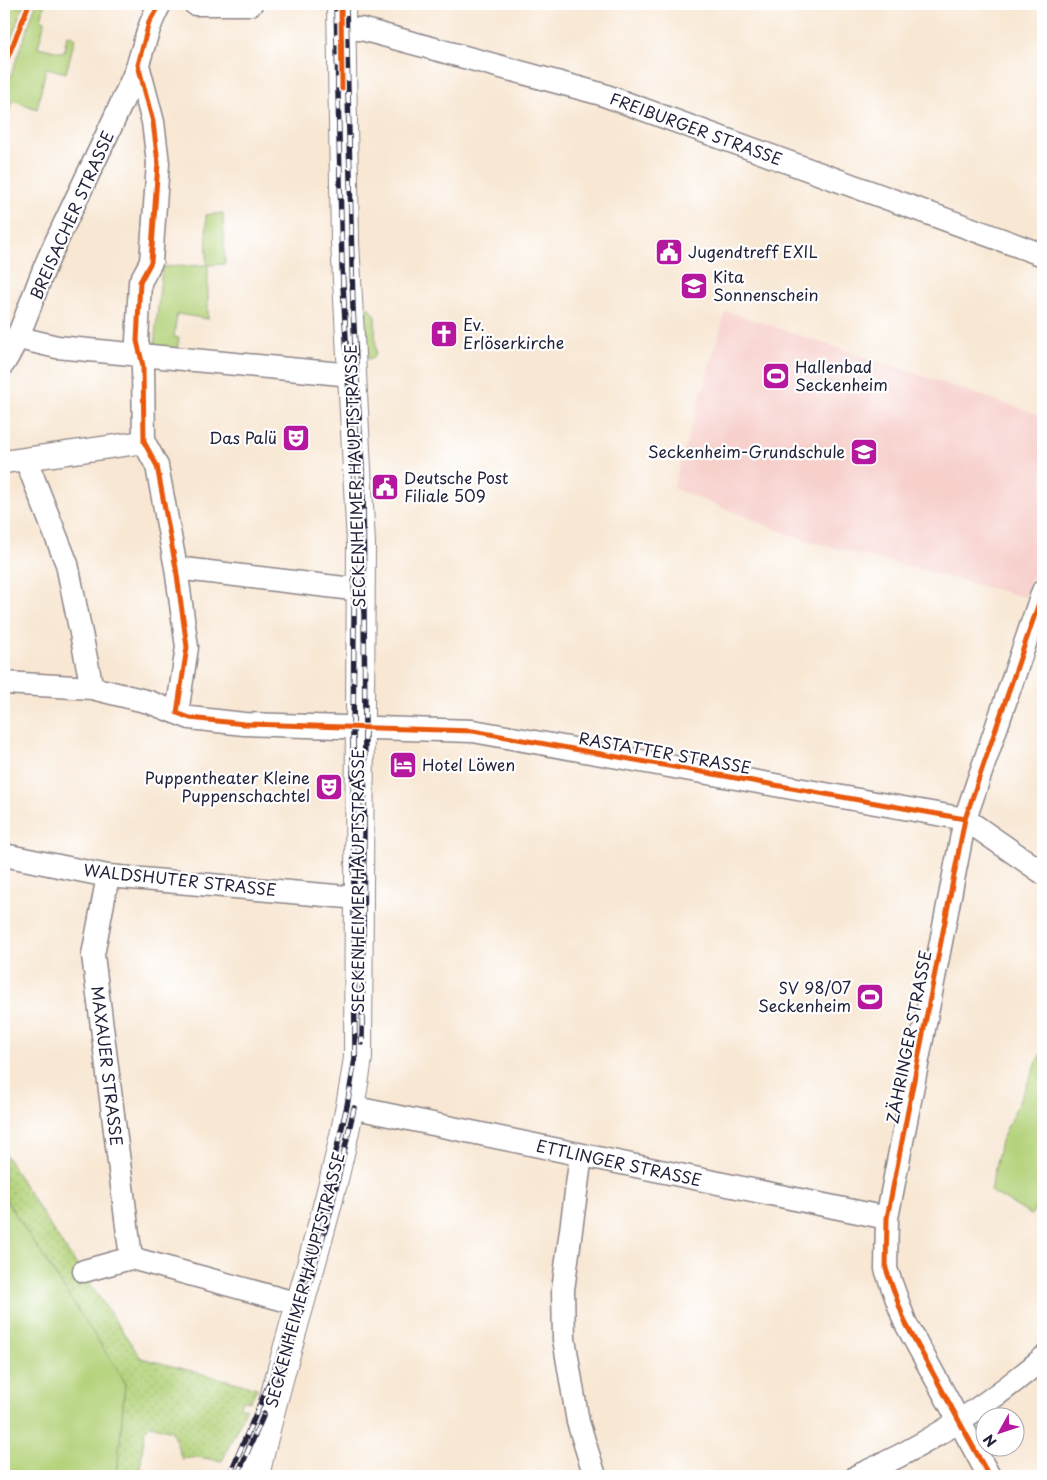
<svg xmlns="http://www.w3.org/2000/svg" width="1047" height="1480" viewBox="0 0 1047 1480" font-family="'Playpen Sans',sans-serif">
<defs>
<pattern id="grass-dots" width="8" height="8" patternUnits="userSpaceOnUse" patternTransform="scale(1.25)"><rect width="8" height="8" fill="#b2d178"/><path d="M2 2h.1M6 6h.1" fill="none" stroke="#99b369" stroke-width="1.8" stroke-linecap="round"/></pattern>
</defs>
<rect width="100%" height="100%" fill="#fff"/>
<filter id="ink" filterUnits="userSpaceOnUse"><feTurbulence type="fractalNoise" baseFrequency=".02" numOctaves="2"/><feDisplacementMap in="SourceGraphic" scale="10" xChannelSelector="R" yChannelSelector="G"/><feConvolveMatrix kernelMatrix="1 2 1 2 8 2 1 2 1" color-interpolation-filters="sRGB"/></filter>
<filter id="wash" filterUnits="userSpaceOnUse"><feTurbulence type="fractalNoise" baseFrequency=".0096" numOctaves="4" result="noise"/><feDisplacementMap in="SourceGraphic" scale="20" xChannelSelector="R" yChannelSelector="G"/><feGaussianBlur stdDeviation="1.12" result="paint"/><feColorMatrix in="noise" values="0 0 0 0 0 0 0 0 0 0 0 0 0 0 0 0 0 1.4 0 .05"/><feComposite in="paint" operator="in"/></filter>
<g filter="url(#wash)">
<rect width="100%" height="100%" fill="#f8e7d3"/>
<path fill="#f7d0cc" d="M726,311L1043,416V544L1025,597L801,539L673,488Z"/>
<path fill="url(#grass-dots)" stroke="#6a7a5a" d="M4,4H24L4,59Z
M4,1153L54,1232L141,1358L257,1388L250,1402L242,1400L240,1407L246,1409L222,1461L197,1457L182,1459L172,1431L150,1425L145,1430L139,1476H117L125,1382L4,1197Z"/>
<path fill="#b2d178" stroke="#6a7a5a" d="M36,4H45L41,20L45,21L38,47L64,53L67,35L75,38L66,73L46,68L37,109L13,100L4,123V95Z
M223,213L225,264L208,265V319L177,314L174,337L179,338L177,350L154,347L162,267L207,265L206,215Z
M366,308H370L375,315L376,353L373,358L368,359Z
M1043,1049V1198L1031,1215L990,1191L1001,1141Z
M4,1197L125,1382L117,1476H4Z"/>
</g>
<g filter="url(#ink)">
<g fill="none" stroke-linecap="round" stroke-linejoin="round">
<g stroke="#8d8487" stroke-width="25">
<path id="minor" d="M195,4H251
M341,29H361L601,94L1043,255
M138,65L153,122L158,163L151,262L140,282L137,341L143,366L144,442L157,466L176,568L187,647L177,713
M19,338L57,347L352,375
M4,363C24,329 32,297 47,262C75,199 107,138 134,75C144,50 146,28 160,4
M26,460L67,564L92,688
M4,462L144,442
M176,568L361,590
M4,683L92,688L149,702L190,718L244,724L473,731L965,819L1043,873
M4,855L108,876L358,898
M108,876L93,955L131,1258L299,1304
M351,1107L887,1218
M581,1155L563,1290L564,1339L578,1422L595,1476
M84,1271L131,1258
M857,1476C924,1447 988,1405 1043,1358
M989,1476L905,1322L886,1269L887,1218L965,819L1043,591"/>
</g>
<g stroke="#8d8487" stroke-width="30">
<path id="major" d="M255,1476C285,1336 338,1200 358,1058L361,544L345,242L341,4"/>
</g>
<use href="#minor" stroke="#fff" stroke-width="22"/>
<use href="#major" stroke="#fff" stroke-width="28"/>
<g stroke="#22223b" stroke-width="5.5">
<path id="rail" d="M346,4L353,309L363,487L365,727L362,1043
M274,1391L286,1363L331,1209L354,1108
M229,1476L272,1377L286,1337L323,1206L347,1106L355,1059L353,741L355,503L342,266L336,4
M237,1476L264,1414"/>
</g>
<use href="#rail" stroke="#fff" stroke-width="4" stroke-dasharray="11" stroke-linecap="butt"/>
<g stroke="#fff" stroke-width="8">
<path id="cycleway" d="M160,4L149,22L138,65L153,122L158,163L151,262L140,282L137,341L143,366L144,442L157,466L176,568L187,647L177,713L190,718L244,724L473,731L965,819
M341,4L342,89
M4,67L29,4
M989,1476L905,1322L886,1269L887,1218L965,819L1043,591"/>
</g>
<use href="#cycleway" stroke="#e8590c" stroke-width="5"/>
</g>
</g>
<defs>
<g id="civic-square" transform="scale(1.4375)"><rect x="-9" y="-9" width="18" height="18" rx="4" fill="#b5179e" stroke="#fff"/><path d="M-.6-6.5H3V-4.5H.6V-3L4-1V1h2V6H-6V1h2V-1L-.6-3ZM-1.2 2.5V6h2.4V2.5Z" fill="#fff"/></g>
<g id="school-square" transform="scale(1.4375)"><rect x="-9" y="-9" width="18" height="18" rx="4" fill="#b5179e" stroke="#fff"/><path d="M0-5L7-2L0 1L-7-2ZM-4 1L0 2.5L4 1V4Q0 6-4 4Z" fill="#fff"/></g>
<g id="church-square" transform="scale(1.4375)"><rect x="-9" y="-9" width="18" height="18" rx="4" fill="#b5179e" stroke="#fff"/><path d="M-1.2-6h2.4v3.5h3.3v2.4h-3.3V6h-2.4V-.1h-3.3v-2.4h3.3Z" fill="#fff"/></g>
<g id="stadium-square" transform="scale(1.4375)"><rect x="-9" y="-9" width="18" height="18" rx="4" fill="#b5179e" stroke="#fff"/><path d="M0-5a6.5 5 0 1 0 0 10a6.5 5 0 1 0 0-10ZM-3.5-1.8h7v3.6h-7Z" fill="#fff"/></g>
<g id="theatre-square" transform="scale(1.4375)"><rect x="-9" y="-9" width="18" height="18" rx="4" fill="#b5179e" stroke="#fff"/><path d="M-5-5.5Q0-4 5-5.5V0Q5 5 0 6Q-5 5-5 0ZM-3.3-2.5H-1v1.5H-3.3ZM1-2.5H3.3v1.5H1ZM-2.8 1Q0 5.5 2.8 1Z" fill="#fff"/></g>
<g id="hotel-square" transform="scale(1.4375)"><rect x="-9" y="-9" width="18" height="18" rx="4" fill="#b5179e" stroke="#fff"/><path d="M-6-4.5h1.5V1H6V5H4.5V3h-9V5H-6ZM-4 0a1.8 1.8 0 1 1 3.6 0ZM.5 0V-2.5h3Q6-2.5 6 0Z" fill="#fff"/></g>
</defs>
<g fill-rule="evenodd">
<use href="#civic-square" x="669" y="252"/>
<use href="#school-square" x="694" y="286"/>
<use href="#church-square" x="444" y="334"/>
<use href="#stadium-square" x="776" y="376"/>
<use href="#theatre-square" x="296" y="438"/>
<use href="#school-square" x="864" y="452"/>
<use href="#civic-square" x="385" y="487"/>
<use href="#hotel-square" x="403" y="765"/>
<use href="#theatre-square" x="329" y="787"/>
<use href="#stadium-square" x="870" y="997"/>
</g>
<g text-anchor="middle" stroke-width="4.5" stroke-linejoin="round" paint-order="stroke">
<g font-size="16" fill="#22223b" stroke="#fff">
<text transform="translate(696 129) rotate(20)" y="6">FREIBURGER STRASSE</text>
<text transform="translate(72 215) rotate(-66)" y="6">BREISACHER STRASSE</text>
<text transform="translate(355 476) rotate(-92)" y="6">SECKENHEIMER HAUPTSTRASSE</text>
<text transform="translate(665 753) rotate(10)" y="6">RASTATTER STRASSE</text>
<text transform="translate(180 880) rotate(6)" y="6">WALDSHUTER STRASSE</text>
<text transform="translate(358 881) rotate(-90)" y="6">SECKENHEIMER HAUPTSTRASSE</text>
<text transform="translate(909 1037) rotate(-79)" y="6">ZÄHRINGER STRASSE</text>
<text transform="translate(107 1066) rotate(83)" y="6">MAXAUER STRASSE</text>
<text transform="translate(619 1163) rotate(12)" y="6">ETTLINGER STRASSE</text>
<text transform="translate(305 1280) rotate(-75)" y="6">SECKENHEIMER HAUPTSTRASSE</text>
</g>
<g font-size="16" fill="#22223b" stroke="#fff" text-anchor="start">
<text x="688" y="258">Jugendtreff EXIL</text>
<text x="713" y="283">Kita<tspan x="713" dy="18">Sonnenschein</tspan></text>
<text x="463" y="331">Ev.<tspan x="463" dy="18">Erlöserkirche</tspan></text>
<text x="795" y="373">Hallenbad<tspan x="795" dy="18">Seckenheim</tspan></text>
<text x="277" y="444" text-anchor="end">Das Palü</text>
<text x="845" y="458" text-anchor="end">Seckenheim-Grundschule</text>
<text x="404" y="484">Deutsche Post<tspan x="404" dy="18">Filiale 509</tspan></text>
<text x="422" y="771">Hotel Löwen</text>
<text x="310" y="784" text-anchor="end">Puppentheater Kleine<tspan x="310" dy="18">Puppenschachtel</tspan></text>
<text x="851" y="994" text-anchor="end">SV 98/07<tspan x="851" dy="18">Seckenheim</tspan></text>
</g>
</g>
<rect width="1047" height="1480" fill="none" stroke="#fff" stroke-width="20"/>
<g transform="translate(1000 1432) rotate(230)"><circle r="24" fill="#ffffff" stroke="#a7a7b1"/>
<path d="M0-4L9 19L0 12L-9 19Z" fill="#b5179e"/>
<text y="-8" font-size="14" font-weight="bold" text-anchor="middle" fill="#22223b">N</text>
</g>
</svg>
